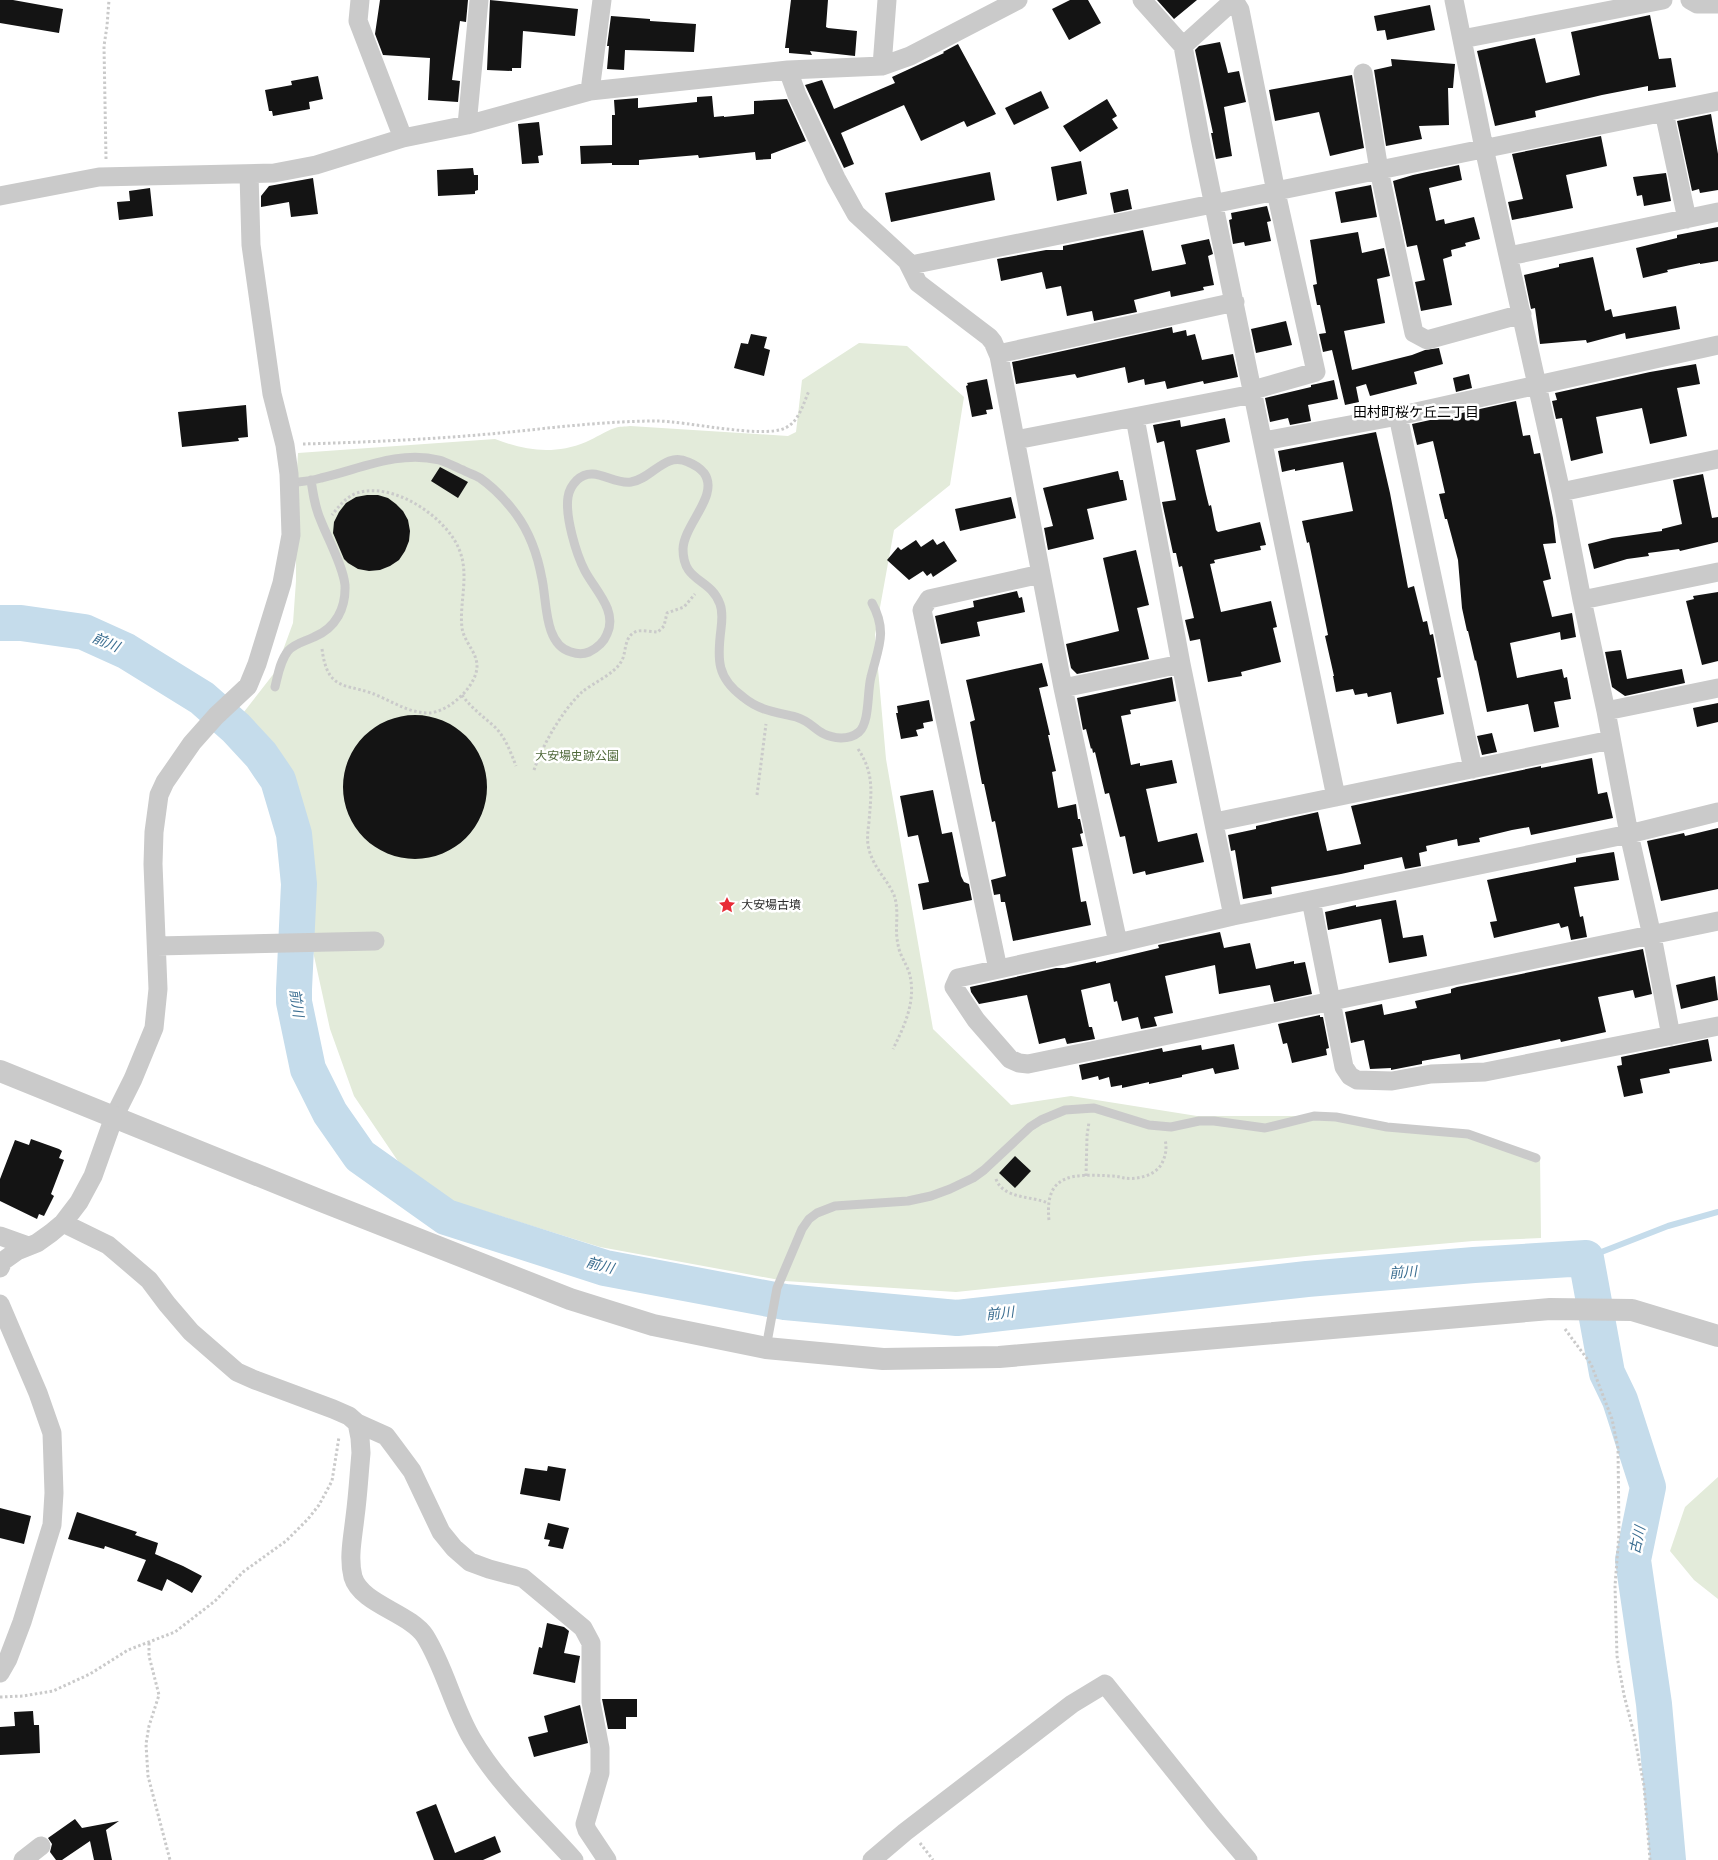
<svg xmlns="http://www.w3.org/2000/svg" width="1718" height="1860" viewBox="0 0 1718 1860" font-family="Montserrat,'Noto Sans JP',sans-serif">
<rect width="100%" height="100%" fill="#fff"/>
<path fill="#e3ebda" d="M859,343L907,346L964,397L950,485L894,530L875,635L886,759L933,1029L1011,1105L1071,1096L1197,1116H1310L1449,1131L1540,1156L1541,1238L1473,1241L1315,1255L956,1292L785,1281L600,1247L452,1201L404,1170L354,1096L330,1029L302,901L256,759L240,717L275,672L293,623L296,581V485L298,453L495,439C526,451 554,455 586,442C596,438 605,431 615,428C619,426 625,427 630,426L788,436L796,432L802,380Z
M1718,1477V1599L1694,1580L1670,1551L1685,1507Z"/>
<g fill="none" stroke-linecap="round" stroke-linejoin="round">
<path stroke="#c5dceb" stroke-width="6" d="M1586,1258L1668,1226L1718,1212"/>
<path stroke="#c5dceb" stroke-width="36" d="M0,623H21L84,632L126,651L202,698L236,728L261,755L278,780L294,834L299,884L294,989V1002L308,1069L330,1113L360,1156L446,1217L605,1268L785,1302L957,1318L1307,1279L1474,1265L1586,1258L1607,1373L1620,1400L1648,1487L1633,1560L1654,1704L1668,1860"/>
</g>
<path fill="#141414" d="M0,0H13L63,9L59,33L0,23Z
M380,0H468L466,22L460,21L452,80L460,81L458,102L428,100L430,58L383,55L375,34Z
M490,0L578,9L575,36L523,31L521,68H512V71L487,70Z
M791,0H828L826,27L828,28L857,31L855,56L810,51L812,55L789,53V48H785Z
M1070,0H1088L1101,23L1069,40L1052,9Z
M1157,0H1197L1174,19Z
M1430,5L1435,30L1387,40L1385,30L1377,31L1374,16Z
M1650,15L1659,59L1671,58L1676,87L1648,91V86L1602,95L1535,111L1536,117L1495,126L1477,51L1535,38L1546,83L1580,75L1571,32Z
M611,16L650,19V21L696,24L694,52L625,50L624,70L607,69L609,46H607Z
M1220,42L1228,73L1239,71L1246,102L1224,107L1232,156L1216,159L1211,133H1213L1195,50L1199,46Z
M958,44L996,114L967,127L964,121L921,141L904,105L841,133L854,164L844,168L805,85L822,80L834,109L895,83L892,77L944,53L943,52Z
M1391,59L1455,64L1453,88H1448L1449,125L1419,126L1422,139L1386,146L1374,70L1392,66Z
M1352,75L1364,148L1330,156L1319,112L1275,121L1269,90Z
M318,76L323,99L309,102L310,109L273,116L272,111H269L265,90L292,85L291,81Z
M1041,91L1049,108L1014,125L1005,108Z
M712,96L714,117L724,116V117L754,114V101L787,99L806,141L771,154V159L756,160L755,152L699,158L698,155L639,160V165H612V163L581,164L580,146L612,145V115H615L614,100L638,98V108L697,102V97Z
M1107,99L1117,116L1112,119L1118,128L1080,152L1063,126Z
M1711,114L1718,154V190L1700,193L1699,189L1692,191L1677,121Z
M539,122L543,155L538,156L539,163L522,164L518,124Z
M1601,136L1607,166L1566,175L1573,208L1512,220L1508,202L1523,199L1512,154Z
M1081,161L1087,194L1057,201L1051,167Z
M1459,165L1462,180L1429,188L1436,221L1444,219L1445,224L1474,217L1480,239L1465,243L1466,246L1451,250L1452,256L1443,259L1452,305L1421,311L1415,282L1425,280L1417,245L1407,247L1393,181L1413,175Z
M473,168L474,175H478V190L475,191V194L438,196L437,170Z
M990,172L995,200L891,222L885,193Z
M1666,173L1671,201L1644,206L1642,195L1637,196L1633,177Z
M313,178L318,214L291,217L289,202L261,207V196L269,186Z
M1371,185L1377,217L1341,223L1335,192Z
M150,188L153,216L119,220L117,202L130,201L129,191Z
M1128,189L1132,209L1114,213L1110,193Z
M1267,206L1271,221L1267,222L1271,241L1245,246L1244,242L1233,244L1229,220L1232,219L1231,213Z
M1718,227V261L1700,264V263L1667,270L1668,272L1643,278L1636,248L1677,238V235Z
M1143,230L1152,271L1186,264L1181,245L1209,239L1213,254L1208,256L1214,285L1203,287L1204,290L1171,297L1170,291L1134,300L1137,312L1094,321L1092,311L1067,316L1061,286L1046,289L1042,272L1001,281L997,259L1046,250H1063V246Z
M1358,232L1362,253L1384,248L1390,276L1377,279L1385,323L1344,331L1352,370L1412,355L1425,350L1439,348L1443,364L1414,372L1417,384L1382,393L1370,396L1366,384L1356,387L1359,402L1345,405L1332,350L1323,352L1319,334L1326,333L1320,305H1317L1313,285L1317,284L1310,240Z
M1593,257L1605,311L1611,309L1613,317L1676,306L1680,329L1626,339L1625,333L1587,343L1586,340L1540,344L1535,308L1531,309L1524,275L1559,267V264Z
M1286,321L1292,345L1256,353L1251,329Z
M1172,327L1173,333L1186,330L1187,336L1195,334L1202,360L1233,354L1238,377L1204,384L1203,381L1167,389L1165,381L1145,385L1144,379L1128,383L1125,367L1077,378L1075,374L1016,384L1012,362Z
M751,334L767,337L764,348L770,350L764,376L734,368L741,343L748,344Z
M1696,364L1700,384L1677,388L1687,436L1650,444L1642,408L1596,417L1603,453L1571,461L1562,418L1556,419L1552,401L1557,400L1555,393L1650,372Z
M1469,374L1472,388L1456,392L1453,378Z
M987,379L993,409L986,410L987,414L972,417L966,386L968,385L967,383Z
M1334,380L1338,399L1308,405L1311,421L1290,425L1288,418L1270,422L1265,398L1311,387V385L1316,384Z
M1516,401L1523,436L1530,435L1534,454L1540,453L1553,518L1556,543L1543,544L1551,579L1543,581L1552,617L1572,613L1576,637L1561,640L1560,632L1510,643L1517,678L1562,669L1564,678L1567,677L1571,699L1554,702L1559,727L1534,732L1528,704L1487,712L1476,660L1475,661L1468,631H1467L1462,608L1458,560L1447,519H1445L1439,494L1445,493L1433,441L1417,445L1412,424Z
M246,405L248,437L238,438L239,441L182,447L178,412Z
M1225,418L1230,442L1196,450L1206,494L1209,506L1211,505L1216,530L1218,532L1260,522L1266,545L1260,546L1261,550L1214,560L1215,563L1210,564L1221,612L1271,601L1277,627L1273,628L1281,662L1241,672L1242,676L1208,682L1200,639L1190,641L1185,620L1194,618L1182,566L1179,567L1176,553H1173L1162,502L1176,500L1164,441L1157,443L1153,425L1180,420L1181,427Z
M1376,432L1390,493L1408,588L1414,586L1423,622L1427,621L1430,635L1433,634L1441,677L1437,678L1444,714L1397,724L1391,692L1368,697L1367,693L1355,695L1353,689L1336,692L1333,676H1334L1325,636L1328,635L1309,542L1307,543L1302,521L1353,511L1343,462L1295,471V469L1282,472L1278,451Z
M440,467L468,482L458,498L431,481Z
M1118,471L1120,480H1123L1127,500L1087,509L1094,539L1048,550L1044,528L1053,526L1043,488Z
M1703,474L1712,518L1718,517V542L1680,551L1679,549L1648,553L1649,556L1627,559L1594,569L1588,544L1612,538L1662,531V529L1682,524L1673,480Z
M367,495H378L388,498L396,504L403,511L408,520L410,531L409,541L405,551L399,560L390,566L380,570L369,571L358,569L348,563L344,559L333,533L334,522L339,512L346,503L356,497Z
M1011,497L1016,518L960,531L955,509Z
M933,539L937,545L944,541L957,561L933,577L931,573L927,576L923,571L909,580L887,560L898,547L901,550L916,540L921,547Z
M1136,550L1149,605L1137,608L1149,659L1077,674L1071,668L1066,644L1119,631L1103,558Z
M1017,591L1019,598L1022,597L1025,612L977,622L980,636L941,644L935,616L974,607L973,601Z
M1718,592V661L1702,665L1686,601L1694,599L1693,596Z
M1621,650L1627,679L1682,669L1685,683L1625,696L1612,687L1605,652Z
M1042,663L1048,686L1039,688L1050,735H1048L1056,771L1052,772L1058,808L1076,804L1078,819H1080L1083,833L1080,834L1083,846L1072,848L1081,902L1086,901L1091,925L1013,941L1005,902H1001L1000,894L994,895L991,880L1006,876L995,821L992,822L984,784H982L970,722L975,720L966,680Z
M1172,677L1176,701L1130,710L1131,714L1121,716L1131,765L1140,763V766L1172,760L1177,783L1146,789L1158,842L1197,833L1204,862L1146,875L1145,871L1133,874L1125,836L1120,837L1109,793L1105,794L1095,752L1093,753L1092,748L1091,749L1086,729L1083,730L1077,698Z
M929,700L933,721L923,723L924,728L916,730L918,736L901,739L896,713H898L897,706Z
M1718,703V722L1697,727L1693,708Z
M343 787a72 72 0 1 1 144 0a72 72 0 1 1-144 0Z
M1492,733L1497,752L1482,755L1477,736Z
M1592,758L1598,794L1607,792L1613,818L1531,835L1529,827L1512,830L1479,838L1480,842L1458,846L1457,839L1426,846L1427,851L1419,853L1421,866L1405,869L1402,857L1364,865V869L1341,874L1271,887L1272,894L1243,899L1235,850L1231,851L1228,835L1256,829V826L1318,812L1327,851L1361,844L1351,806L1541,766V768Z
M933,790L942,834L952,832L961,876L964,882L969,884L972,900L923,910L918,884L929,882L918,835L908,837L900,796Z
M1718,828V889L1661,901L1647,841L1684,833L1685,836Z
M1614,852L1619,880L1574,887L1580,917L1583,916L1587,937L1571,940L1568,926L1561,928L1559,923L1494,938L1490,922L1497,921L1487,880L1576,862V858Z
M1396,900L1403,938L1423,935L1427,956L1389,963L1381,919L1328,930L1325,912L1356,905V907Z
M1220,932L1224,948L1250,943L1256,969L1294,961V964L1305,962L1312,994L1274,1002L1270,985L1219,994L1215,965L1165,976L1173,1013L1154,1017L1157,1026L1141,1029L1138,1017L1122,1021L1117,1001L1114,1002L1110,983L1081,990L1089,1027H1092L1095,1039L1067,1044L1065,1038L1039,1044L1027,995L979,1004L971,992L970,987L1056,968H1064L1096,961V963L1159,948L1158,945Z
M1643,949L1652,994L1635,998L1633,990L1598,997L1606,1032L1561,1042L1560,1039L1461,1060L1460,1054L1422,1061V1064L1391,1070V1068L1370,1069L1364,1040L1351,1043L1345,1012L1382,1004L1384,1015L1417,1008L1415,1001L1451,993V989L1457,987Z
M1715,976L1718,1000L1681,1009L1676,985Z
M1320,1015V1017H1323L1329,1048L1326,1049L1327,1055L1292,1063L1287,1043L1283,1044L1278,1024Z
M1708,1039L1712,1061L1669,1069L1670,1073L1640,1079L1643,1093L1624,1097L1617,1066L1622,1065L1621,1057Z
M1234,1044L1239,1069L1215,1074L1213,1068L1182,1075V1077L1149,1084V1082L1122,1088V1085L1111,1087L1109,1077L1099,1080L1098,1076L1082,1080L1079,1065L1162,1048L1163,1052L1201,1045L1202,1050Z
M31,1139L59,1149L62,1151L59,1158L64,1160L51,1194L54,1196L44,1216L39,1214L37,1219L0,1201V1179L15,1140L29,1145Z
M1015,1156L1031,1171L1015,1188L999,1173Z
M548,1466L566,1469L560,1501L520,1494L525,1468L547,1471Z
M0,1508L31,1516L24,1544L0,1538Z
M77,1512L137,1532L135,1535L158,1543L155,1554L183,1566L202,1576L192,1593L167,1579L162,1591L137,1581L146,1560L105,1546L104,1549L68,1539Z
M548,1523L569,1528L563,1549L548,1546L550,1540L544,1539Z
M547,1623L564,1627L569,1631L564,1653L580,1656L575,1683L533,1674L539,1647L542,1648Z
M602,1699H637V1717H626V1729H608Z
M580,1705L588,1743L534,1757L528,1737L548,1732L544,1716Z
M33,1711L34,1725H39L40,1753L0,1755V1727L15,1726L14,1712Z
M436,1804L455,1853L495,1836L501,1852L483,1860H434L416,1812Z
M75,1819L82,1828L119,1821L106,1830L112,1860H94L90,1841L62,1860H56L50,1852L52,1844L48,1838Z"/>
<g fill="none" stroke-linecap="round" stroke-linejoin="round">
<path stroke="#cacaca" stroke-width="3" stroke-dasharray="2.5 2.5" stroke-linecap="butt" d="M106,159L104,46L107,26L109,0
M303,444C372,442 441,439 510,432C559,427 608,421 657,421C686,421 762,439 785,428C799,422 803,404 809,391
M322,649C328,696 350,681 383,698C398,705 412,713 429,713C449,712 477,686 477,666C477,652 464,642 462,628C459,602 470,575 459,549C446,517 393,481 357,493C346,497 339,506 332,515
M462,695C472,709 484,717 496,728C506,739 511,753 516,766
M858,749C875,774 871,794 869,822C868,830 867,837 868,845C872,867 886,877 894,895C900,912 894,928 898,944C899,954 906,963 909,972C917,999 905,1025 893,1049
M534,770C543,744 562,711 582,692C593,683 614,674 621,662C627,653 623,638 635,632C641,629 651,632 658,632L664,626L667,613L684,607L695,594
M757,795L766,724
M1086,1176L1087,1136L1089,1122
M996,1179C1003,1199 1032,1196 1048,1203
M1049,1220C1044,1172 1075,1174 1112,1176C1116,1176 1120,1177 1124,1178C1136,1180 1154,1176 1161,1165C1166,1156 1167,1148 1165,1139
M1565,1329L1591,1364L1612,1419L1618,1448L1619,1533L1615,1586L1617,1656L1624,1695L1634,1734L1644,1786L1650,1860
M149,1643V1656L159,1695L149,1726L146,1744L148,1776L170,1860
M0,1697L23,1696L53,1691L90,1674L128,1650L175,1632L215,1601L243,1572L286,1541L308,1519L319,1505L332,1481L339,1437
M920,1843L933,1860"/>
<path stroke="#cacaca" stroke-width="9" d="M289,483C300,482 311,481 321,478C360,469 399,450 439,460C447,462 455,467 463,470C468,473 475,475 480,478C493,487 507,502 516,514C530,533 538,557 542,579C547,601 544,645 571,652C577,654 584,654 589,652C597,648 604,642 607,634C618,611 595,590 585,571C576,554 565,516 568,497C569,490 572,485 577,480C594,464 612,485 631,482C652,479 665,451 688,462C693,464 700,468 704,473C720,495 684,524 683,549C683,583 710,577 720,604C723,612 722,621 721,629C717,660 717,678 743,697C760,711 776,712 796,717C816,723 815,736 841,738C848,738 853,737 859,732C870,722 867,691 871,677C878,648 888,632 872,603
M275,687C278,675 280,661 288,651C295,643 304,642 314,637C336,628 346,608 345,585C343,566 328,539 321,521C315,508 313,494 311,480
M766,1348L777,1288L802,1229L809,1219L817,1213L835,1206L908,1201L931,1196L950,1189L973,1178L984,1170L1030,1127L1041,1120L1065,1110L1094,1108L1149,1125L1171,1127L1199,1121H1214L1265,1128L1314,1116L1336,1117L1387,1127L1468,1134L1536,1158"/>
<path stroke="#cacaca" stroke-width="19" d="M360,0L358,21L403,138
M1142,0L1183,46L1200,138L1336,797
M1234,0L1240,10L1276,192L1316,372L1253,390
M1454,0L1484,148L1561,492L1582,600L1606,711L1629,834L1652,936L1671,1036
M1690,0L1697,4H1718
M1462,39L1663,0
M1183,46L1234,0
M882,66L887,0
M788,70L797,95L836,178L856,214L907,261L918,283L989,337L993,342L999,356L1063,688L1118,943
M1363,73L1379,170L1414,333L1427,340L1522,314
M590,91L602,0
M1664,112L1687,219
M467,125L479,0
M0,196L99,177L274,173L316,165L403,138L467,125L590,91L788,70L882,66L910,56L1018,0
M1509,256L1718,212
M911,265C1180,212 1449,155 1718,101
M998,354L1235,302
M1398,416L1473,769
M1135,418L1181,664L1233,916
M1016,440L1253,394
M1264,441L1398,416L1718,345
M1561,492L1718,459
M1582,600L1718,572
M1063,688L1181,664
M1606,711L1718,688
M1718,812L1629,834L1233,916L1118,943L958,978L954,987L976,1020L1010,1059L1019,1063L1028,1064L1718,921
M1215,822L1611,740
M1311,900L1344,1067L1350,1076L1357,1080L1392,1081L1431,1074L1485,1072L1718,1026
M157,946L375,941
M998,969L922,610L929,599L1041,574
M63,1223L108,1245L128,1262L149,1280L167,1304L191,1332L237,1372L255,1380L333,1409L349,1416L357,1423L360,1438L361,1453C359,1474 358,1495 355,1517C353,1536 348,1558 353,1577C361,1604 410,1613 425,1636C445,1668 453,1707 472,1739C499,1785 539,1821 574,1860
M0,1236L28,1246
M0,1268L3,1261L17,1251L37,1243L51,1233L63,1223L79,1202L93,1176L114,1117L133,1079L154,1028L158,989L153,864L154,832L159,795L165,782L192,743L216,716L248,686L257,664L282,583L291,535L289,474L285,445L272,394L251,245L249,174
M0,1304L38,1393L52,1433L54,1493L52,1525L22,1622L8,1659L0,1673
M357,1423L386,1436L395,1448L412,1471L441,1532L454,1548L470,1562L489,1569L523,1578L583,1628L591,1643V1702L600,1748V1773L585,1824L587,1830L607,1860
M23,1860L41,1846
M872,1860L905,1832L1072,1704L1105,1684L1214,1820L1248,1860"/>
<path stroke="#cacaca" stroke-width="22" d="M0,1071L319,1200L570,1299L653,1325L766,1348L883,1359L999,1357L1550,1309L1632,1310L1718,1336"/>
</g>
<defs>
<g id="sight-bare" transform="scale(1.35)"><path d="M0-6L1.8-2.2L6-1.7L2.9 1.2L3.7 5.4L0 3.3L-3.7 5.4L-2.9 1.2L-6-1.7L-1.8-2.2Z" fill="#e82b36" stroke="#fff" stroke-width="2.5" paint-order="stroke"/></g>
</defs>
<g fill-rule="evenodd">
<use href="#sight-bare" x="727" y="905"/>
</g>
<g text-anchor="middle" stroke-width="5" stroke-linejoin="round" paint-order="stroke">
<g font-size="12" fill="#4f693a" stroke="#fff">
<text x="577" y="760">大安場史跡公園</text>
</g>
<g font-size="12" fill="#2d2d2d" stroke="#fff" text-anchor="start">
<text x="741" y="909">大安場古墳</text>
</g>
<g font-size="14" fill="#000" stroke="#fff">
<text x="1416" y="417">田村町桜ケ丘二丁目</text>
</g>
<g font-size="14" font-style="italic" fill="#3a6d90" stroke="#fff">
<text transform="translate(106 642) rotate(23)" y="5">前川</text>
<text transform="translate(297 1003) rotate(82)" y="5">前川</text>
<text transform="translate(600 1265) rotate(15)" y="5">前川</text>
<text transform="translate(1403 1272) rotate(-4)" y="5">前川</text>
<text transform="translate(1000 1313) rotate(-6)" y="5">前川</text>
<text transform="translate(1637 1540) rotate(-78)" y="5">古川</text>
</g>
</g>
</svg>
